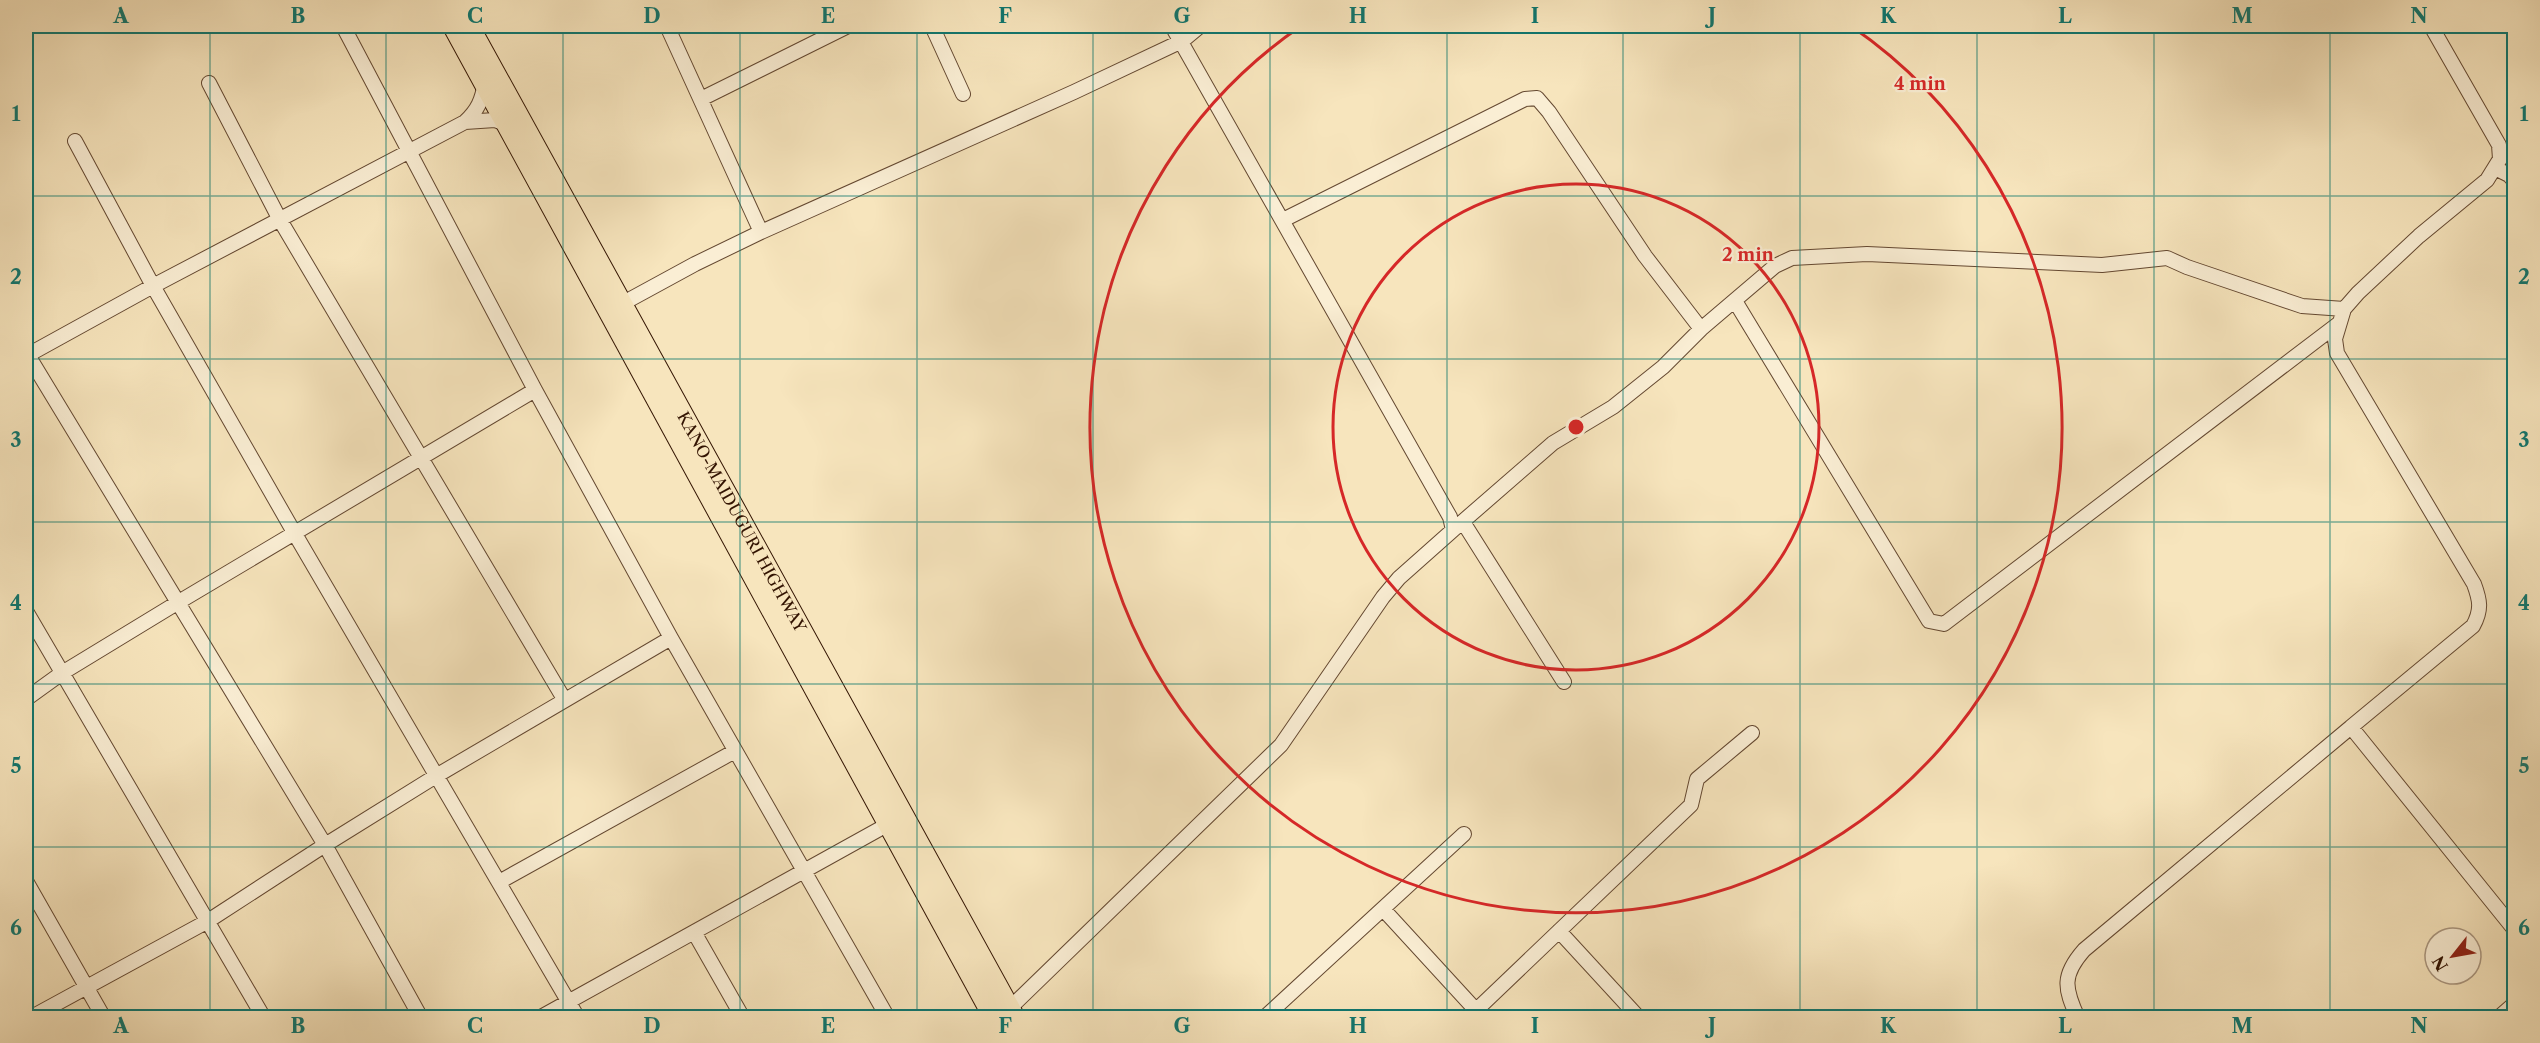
<svg xmlns="http://www.w3.org/2000/svg" width="2540" height="1043" viewBox="0 0 2540 1043" font-family="'Libre Caslon Text',serif">
<rect width="100%" height="100%" fill="#f7e5bd"/>
<filter id="stains"><feTurbulence type="fractalNoise" baseFrequency=".00333" numOctaves="4"/><feColorMatrix values="0 0 0 0 .2 0 0 0 0 .09 0 0 0 0 .02 0 0 0 .5 -.17"/></filter>
<radialGradient id="worn" r=".72"><stop offset=".6" stop-color="#630" stop-opacity="0"/><stop offset="1" stop-color="#630" stop-opacity=".3"/></radialGradient>
<g fill="none" stroke-linecap="round" stroke-linejoin="round">
<g stroke="#644831" stroke-width="16">
<path id="minor" d="M343,26L535,390L671,638L888,1018
M667,26L761,232
M932,26L963,94
M2431,26L2499,145L2500,159L2487,180L2419,236L2358,293L2344,309L2335,339L2337,353L2474,584C2480,600 2482,610 2473,626L2351,727L2514,929
M209,83L280,220L564,699
M701,99L848,26
M465,122L495,120L508,125
M75,141L153,286L295,534L578,1018
M2495,168L2509,175L2514,181
M1283,220L1525,99L1537,98L1549,112L1645,256L1701,329
M1735,301L1929,621L1944,624L2338,324
M616,307L695,264L761,232L1074,92L1182,41L1200,26
M26,352L325,845L421,1018
M26,356L153,286L465,122C478,110 482,100 485,83
M1463,522L1564,682
M1453,530L1553,443L1613,407L1663,367L1701,329L1775,266L1792,258L1867,254L2102,265L2167,258L2187,267L2302,306L2344,309
M26,611L264,1018
M26,699L62,673L177,603L535,390
M26,881L104,1018
M499,882L735,751
M1383,909L1483,1018
M1559,931L1639,1018
M694,932L743,1018
M1010,1008L1281,745L1383,597L1399,578L1453,530L1450,517L1172,26
M30,1018L208,921L325,845L436,776L671,638
M539,1018L894,821
M1264,1018L1464,834
M1468,1018L1691,805L1697,779L1752,733
M2078,1018C2064,988 2062,975 2084,950L2351,727
M2498,1018L2514,1004"/>
</g>
<g stroke="#331402" stroke-width="22">
<g id="highway">
<path d="M453,26L994,1018"/>
<path id="s1" d="M469,26L1015,1018"/>
</g>
</g>
<use href="#minor" stroke="#faeed4" stroke-width="14"/>
<use href="#highway" stroke="#f7e5bd" stroke-width="20"/>
</g>
<path fill="none" stroke="#0f766e" stroke-width="1.5" stroke-opacity="0.55" d="M210,26V1018M386,26V1018M563,26V1018M740,26V1018M917,26V1018M1093,26V1018M1270,26V1018M1447,26V1018M1623,26V1018M1800,26V1018M1977,26V1018M2154,26V1018M2330,26V1018M26,196H2514M26,359H2514M26,522H2514M26,684H2514M26,847H2514"/>
<g fill="none" stroke="#d62828" stroke-width="3">
<circle cx="1576" cy="427" r="243"/>
<path d="M1851 26A486 486 0 1 1 1301 26"/>
</g>
<g text-anchor="middle" stroke-width="4.5" stroke-linejoin="round" paint-order="stroke">
<g font-size="16" fill="#331402" stroke="#faeed4">
<text dy="6" stroke="none"><textPath href="#s1" startOffset="566">KANO-MAIDUGURI HIGHWAY</textPath></text>
</g>
</g>
<circle cx="1576" cy="427" r="9" fill="#d62828" stroke="#faeed4" stroke-width="3"/>
<g font-size="18" text-anchor="middle" font-weight="bold" fill="#d62828" stroke="#faeed4" stroke-width="4.5" stroke-linejoin="round" paint-order="stroke">
<text x="1920" y="90">4 min</text>
<text x="1748" y="261">2 min</text>
</g>
<rect width="2540" height="1043" fill="none" stroke="#f7e5bd" stroke-width="66"/>
<g transform="translate(2453 956) rotate(239)"><circle r="28" fill="#faeed4" stroke="#aa9780" stroke-width="1.5"/>
<path d="M0-4.5L10 22L0 15L-10 22Z" fill="#8f2418"/>
<text y="-9" font-size="16" font-weight="bold" text-anchor="middle" fill="#331402">N</text>
</g>
<rect x="33" y="33" width="2474" height="977" fill="none" stroke="#0f766e" stroke-width="2"/>
<g font-size="20" text-anchor="middle" font-weight="bold" fill="#0f766e">
<text x="121" y="23">A</text>
<text x="298" y="23">B</text>
<text x="475" y="23">C</text>
<text x="652" y="23">D</text>
<text x="828" y="23">E</text>
<text x="1005" y="23">F</text>
<text x="1182" y="23">G</text>
<text x="1358" y="23">H</text>
<text x="1535" y="23">I</text>
<text x="1712" y="23">J</text>
<text x="1888" y="23">K</text>
<text x="2065" y="23">L</text>
<text x="2242" y="23">M</text>
<text x="2419" y="23">N</text>
<text x="16" y="121">1</text>
<text x="2524" y="121">1</text>
<text x="16" y="284">2</text>
<text x="2524" y="284">2</text>
<text x="16" y="447">3</text>
<text x="2524" y="447">3</text>
<text x="16" y="610">4</text>
<text x="2524" y="610">4</text>
<text x="16" y="773">5</text>
<text x="2524" y="773">5</text>
<text x="16" y="935">6</text>
<text x="2524" y="935">6</text>
<text x="121" y="1033">A</text>
<text x="298" y="1033">B</text>
<text x="475" y="1033">C</text>
<text x="652" y="1033">D</text>
<text x="828" y="1033">E</text>
<text x="1005" y="1033">F</text>
<text x="1182" y="1033">G</text>
<text x="1358" y="1033">H</text>
<text x="1535" y="1033">I</text>
<text x="1712" y="1033">J</text>
<text x="1888" y="1033">K</text>
<text x="2065" y="1033">L</text>
<text x="2242" y="1033">M</text>
<text x="2419" y="1033">N</text>
</g>
<rect width="100%" height="100%" filter="url(#stains)"/>
<rect width="100%" height="100%" fill="url(#worn)"/>
</svg>
